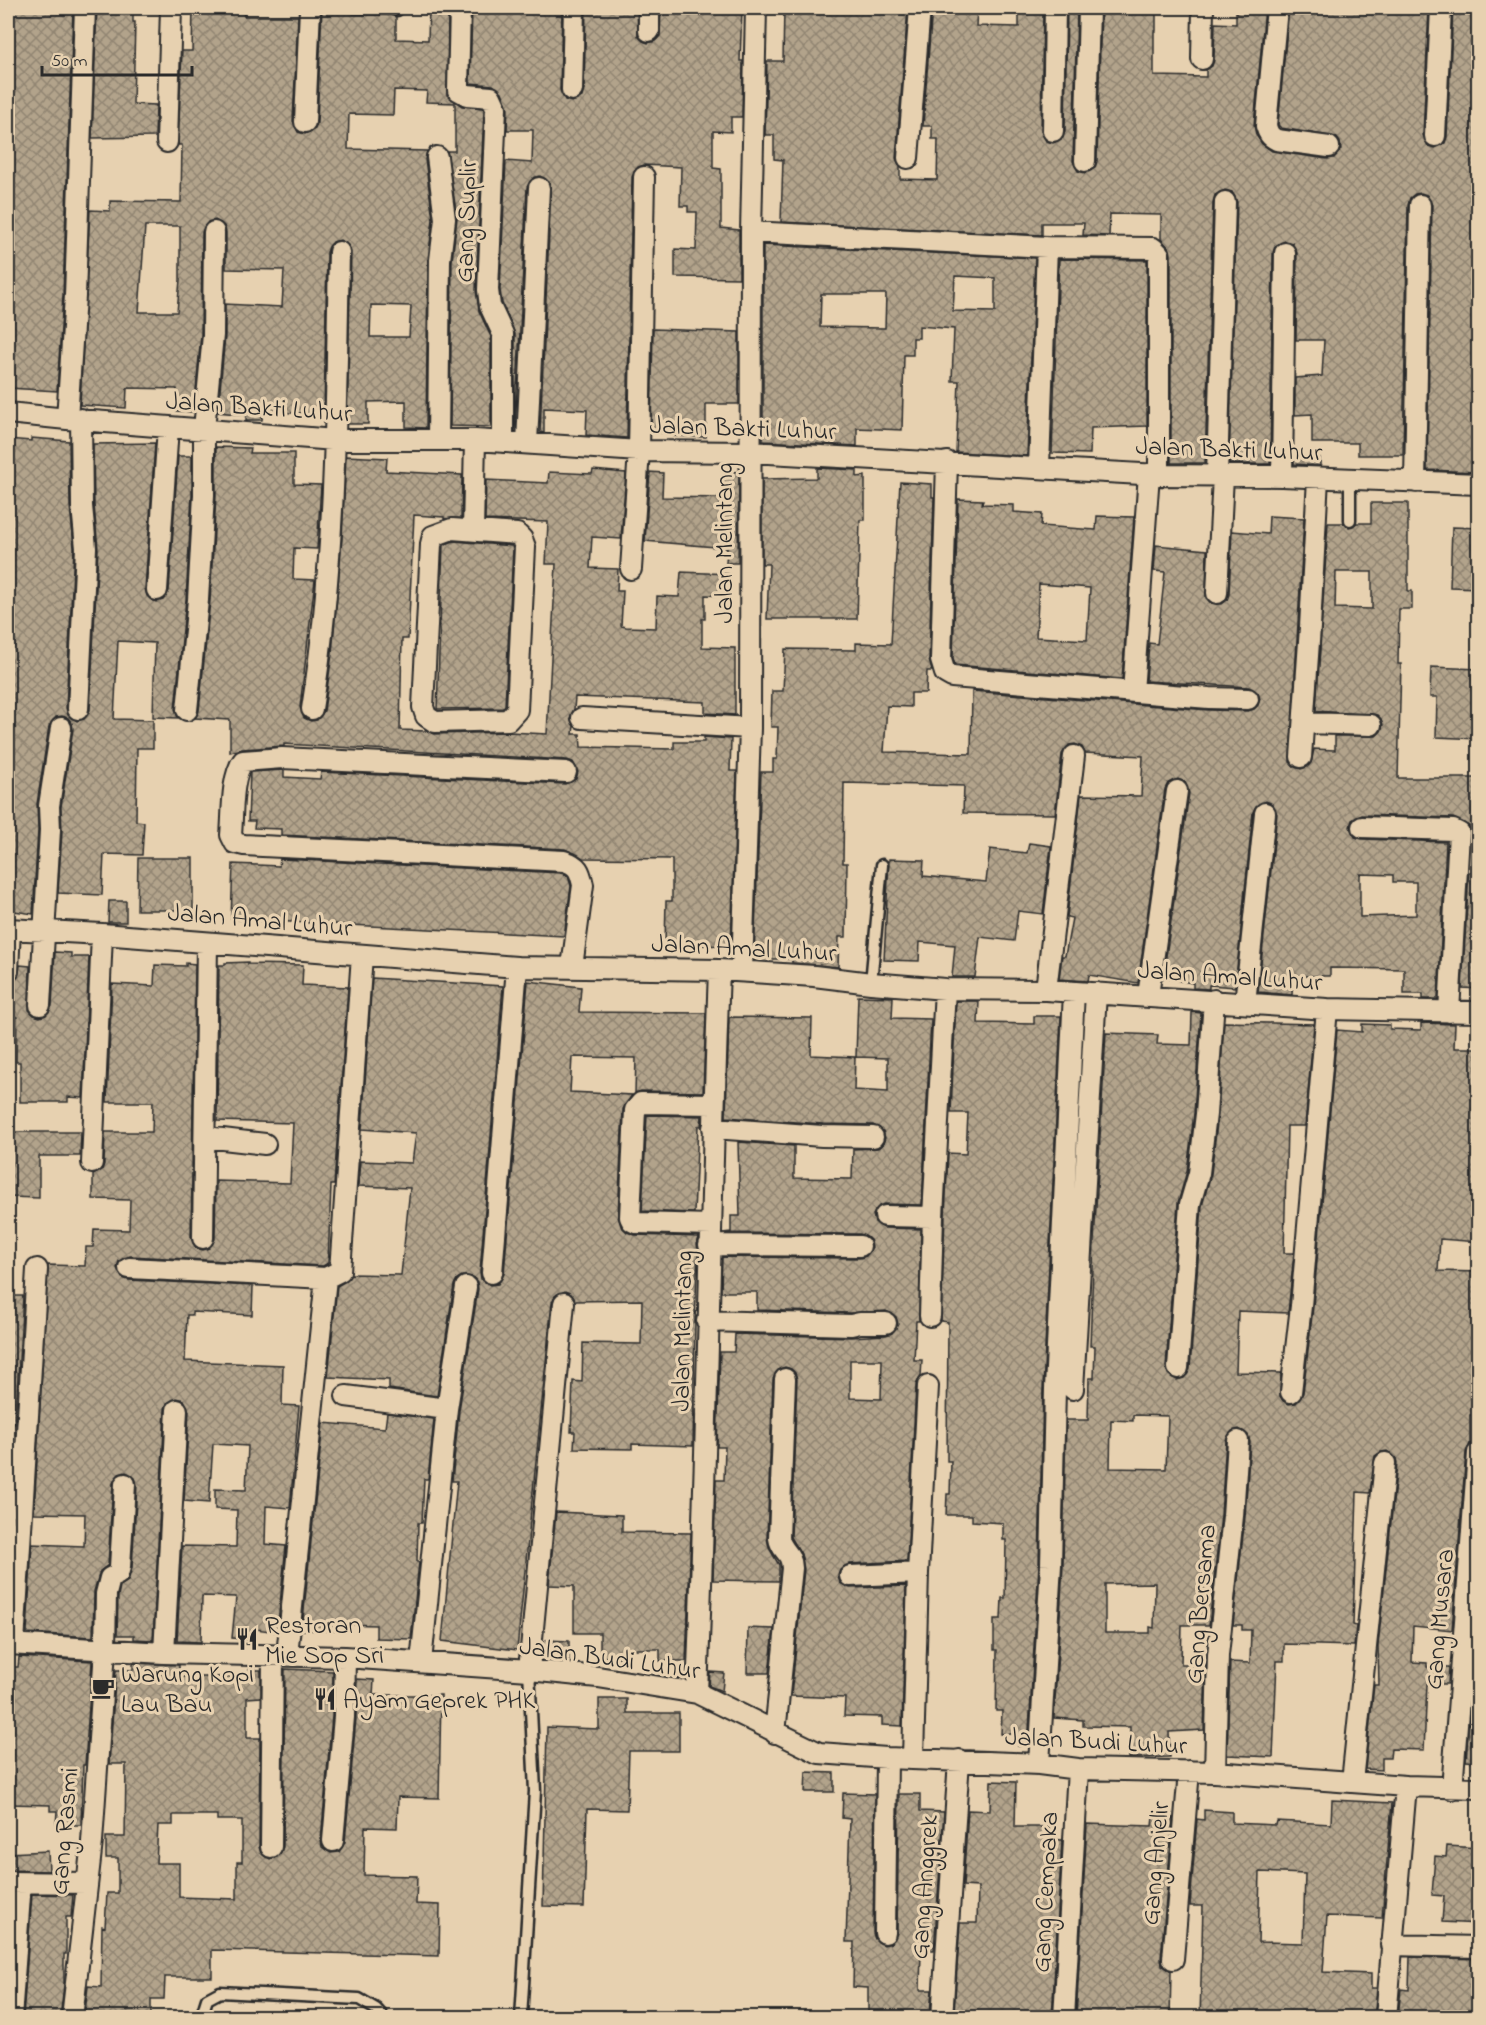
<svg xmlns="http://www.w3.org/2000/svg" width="1486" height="2025" viewBox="0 0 1486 2025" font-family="'Indie Flower',sans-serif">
<defs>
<pattern id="building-cross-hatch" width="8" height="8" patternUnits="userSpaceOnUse" patternTransform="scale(1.5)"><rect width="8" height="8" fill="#b2a38b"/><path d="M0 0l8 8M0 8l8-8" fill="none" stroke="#918572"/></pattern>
</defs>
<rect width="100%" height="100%" fill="#e7d1b0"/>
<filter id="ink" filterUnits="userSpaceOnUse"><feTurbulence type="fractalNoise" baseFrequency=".0167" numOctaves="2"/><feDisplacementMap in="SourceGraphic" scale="12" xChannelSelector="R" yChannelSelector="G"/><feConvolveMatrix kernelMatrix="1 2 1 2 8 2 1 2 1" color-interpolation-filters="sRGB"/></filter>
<g filter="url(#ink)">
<path fill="url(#building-cross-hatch)" stroke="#2b2b2b" stroke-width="1.5" fill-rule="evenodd" d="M11,8H73L63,295L57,391L8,388V67Z
M97,8H133V22H135L133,104L156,105L155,137L92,138Z
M193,8H244V16H298L293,121L298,132L305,134L315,129L317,123L322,8H353V14L391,15L396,17V39L428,40L429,8H448L447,95L462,106L483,108L484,110L476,290L479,311L491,337V427L450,426L452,261L457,218L447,151H455V103L426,102L427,91L394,90L393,115L349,114L348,149L427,151L425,159L433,219L428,260L426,428L406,427V401L368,402V424H347L351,252L349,246L340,240L333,242L327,252L324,414L263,412L262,420H246V415L218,412L225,336V304L282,307L284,270L226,269V232L224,226L215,220L208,222L202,232L201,334L194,412L177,411V389L127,388L126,408L80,405L90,210L110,211V201L181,202L182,145H178L182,51H192ZM145,226H180V280L177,312H139ZM371,305L411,306L409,337H370Z
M472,8H562L560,90L565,100L572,102L582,97L584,90L586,8H637L638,36L643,41L648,43L655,41L660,36L661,8H742L740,61H743L742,117H731V132L713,131V168L721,169V228L739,230V278L675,277V249L696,250L697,212H688V206H680L681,167L644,165L638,167L632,177L627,438L586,435L587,410L544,408V433L540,432L551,189L549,182L540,176L533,178L527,187L515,431V334L502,303L500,290L506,161L532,163L533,130H507L508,108L502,92L493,85L470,83Z
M784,8H908L896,158L900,167V179L937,180L938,139H932V126H923L932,8H977L976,26L1019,27V8H1043L1041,131L1046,141L1053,143L1063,138L1065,131L1067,8H1077L1073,161L1078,171L1085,173L1095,168L1097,161L1101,8H1156V31H1154V76L1206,77V70L1212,66L1214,60L1215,23L1236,24V8H1265L1254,125L1256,135L1262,144L1272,151L1327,159L1334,158L1341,149L1340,142L1336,137L1281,128L1278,125L1289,8H1429L1423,135L1428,146L1435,148L1445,143L1447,137L1453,8H1479V195H1476L1472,419H1479V472L1427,470L1432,205L1427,195L1421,193L1415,194L1410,198L1408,205L1403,455H1358V443H1312V414L1295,415V378L1322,376L1324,340H1296L1297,253L1292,243L1285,241L1275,246L1273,253L1270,464H1229L1237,202L1232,192L1225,190L1215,195L1213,202L1205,463H1171V254L1170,249L1161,239V215L1110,214L1109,236L1083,235L1084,223H1042V235L781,222L783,160L774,159V135H765L767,61H783Z
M763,245L1035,258L1027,456L956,452L959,381H952L954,329L919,326V338H913V355H904L902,430L857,428V446L763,441ZM955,276L995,278V312L953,311ZM821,294H886L885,328L820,327Z
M1059,259L1147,260V426L1091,428L1090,454L1052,453Z
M653,329L739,332V404H706V437L674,436V433L651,432Z
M31,438L69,441L70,506L74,548L66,708L68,715L77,721L84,719L90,710L98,549L94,505L93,444L155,443L145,589L147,596L156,602L163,600L169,591L178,456H192V495L186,599L175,709L178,718L153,717L155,643L118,641L114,719L153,720V748H137L136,821L144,822L142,855L104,854L102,895L58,893L62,831L61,807L73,729L72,723L68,718L62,716L56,717L49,726L37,804L38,830L33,914L8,910V439L31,441Z
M216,447L251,448L250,453H294V484L321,485L317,549L294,548L293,579L315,580L300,707L304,718L311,721L317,720L324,711L332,654L342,539L346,456L387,458L386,471L462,475L461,518L444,519V517L414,515L408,639H402L400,730L427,731L435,734L509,732L547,734L556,564H546L548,522L485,520L486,480L548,483L549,472L592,474L593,470L626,473L621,539L592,537L590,568L618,569L617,591H623L621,626L626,627L656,628L657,596L679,597L681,572L730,574L729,596L705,595V619H702V647L735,648V715L705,713V702L575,697L574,709L570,718L574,726L573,734H580L581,747L674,749V742H704V737L731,739L730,771H737L731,946L665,944L666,901H672V859L583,858L565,849L281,835V829L254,828L255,821H248L250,772L284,770V777L320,779L321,772L565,784L576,779L578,772L573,762L567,760L284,744V746L242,749L230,752V720L195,718L199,711L210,601L216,496Z
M1294,458H1320V466L1294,464Z
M817,468L857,470V477L865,476V520H860L857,619H767L769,564H762V479L817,478Z
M724,471L739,472L738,563H726L727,548L645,541L650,472L663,473L662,497L723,498Z
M900,482L932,484V497H934L929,660L932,671H927L926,693H911V707L887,706L884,752L971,754L972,691L1208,710L1248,711L1254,709L1258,705L1260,699L1258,693L1249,687L1146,681L1149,643L1157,644L1165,572L1154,571L1156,545L1207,550L1206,598L1211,603L1222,604L1227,600L1229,594L1232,531L1268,534L1269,516L1304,518L1290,762L1295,767L1301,769L1307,767L1311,763L1314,749L1335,750V736H1376L1381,731L1383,725L1381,719L1377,715L1316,711L1328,523H1343L1349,527L1357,523H1371V503H1408V591H1412V609H1399L1398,664H1401L1398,778H1479V835H1471L1469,826L1453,818L1362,815L1352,820L1350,827L1355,837L1362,839L1446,842L1438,999H1423V994H1404V969L1330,968V976H1293L1292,995L1258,992L1277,814L1272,804L1266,801L1256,806L1253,812L1235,987L1209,985V989L1193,988V983L1163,978L1189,793L1185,782L1178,779L1168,783L1165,789L1138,983L1089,975L1088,981L1059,979L1062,956H1065L1072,918L1067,917L1081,795L1141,796L1143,756L1085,753L1082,747L1075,744L1069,745L1062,754L1055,814L963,813L964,786L844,783L843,863H847L846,937H839L838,967L792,963V959H754L761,772H773V759H777L778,727H771L772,691H783L785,649L856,650V643L891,644ZM1336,572H1372V609L1335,608ZM1360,874L1393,875V882H1416V915L1360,917Z
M958,499L983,500L982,504L1014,505V512L1042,514L1041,526L1096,530L1097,516L1134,517L1122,679L955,665L953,658ZM1039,584L1090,588L1087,640L1036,637Z
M1452,527L1479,528V588L1450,587Z
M454,541L512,546L513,549L505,705L503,708L437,709L443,545Z
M1431,667L1479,669V739L1436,737L1437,697H1430Z
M1029,843L1051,846L1043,914L1018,911L1014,941L980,937L975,977H952L955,945L920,942L919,961L884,960L889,859L924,860L923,876L986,882L990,849L1027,853Z
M138,858H193V910H137Z
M280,859L562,873L568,876L571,886L564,936L231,919L233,864L279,866Z
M1469,872L1479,873V989L1462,988Z
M109,901H126V922H108Z
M55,952L71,953V957H89L83,1098L68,1097V1102H20V1062H16L17,1017H8L11,982L18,977L20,965L30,966L29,1010L34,1015L40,1017L46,1015L52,1006Z
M248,962V964L303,965L302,985L348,987L334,1185H331L328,1263L323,1266L130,1256L119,1261L117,1268L122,1278L128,1280L253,1286L252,1315L192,1312V1315H187L185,1361L283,1365L282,1405L299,1406L290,1508L266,1506L265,1544L286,1546L277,1632L256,1629L255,1640L232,1638L236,1597L202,1596L201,1642L177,1641L182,1546L236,1547L237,1510L215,1509V1489L246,1490L248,1446L213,1444L209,1503L184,1501L189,1411L184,1400L177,1398L167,1403L165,1409L153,1640L134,1639V1635H117L118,1596L120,1586L128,1581L132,1568L137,1485L135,1478L126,1472L119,1474L113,1483L108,1565L100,1571L94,1591L93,1637L27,1633L32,1544L84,1546L85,1514L34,1513L48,1265L85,1266L86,1247H93L94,1229L129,1230L130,1200L93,1199V1175L102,1170L104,1164L105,1132H152L153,1102H107L112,984L154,986L155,965L186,966V963L195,964L191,1238L196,1248L203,1250L209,1248L215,1239L216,1181L290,1183L293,1123L217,1121L219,965H225V963Z
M372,978L503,986L480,1272L481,1279L490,1285L498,1284L504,1274L528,981L581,987L579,1012L706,1013L703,1092L641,1091L635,1093L636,1058L572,1057L570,1092L632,1095L623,1109L618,1216L621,1226L627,1232L635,1235L699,1237L697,1244L698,1251L695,1320L693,1446L632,1444V1449L574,1448L575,1432H571L573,1381L582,1382L583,1343L641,1344L642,1300L575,1301L571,1294L565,1291L555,1296L552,1302L517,1650L442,1641L457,1481H452L459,1411L478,1289L477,1282L473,1277L462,1276L457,1279L454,1285L437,1396L389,1389V1380L328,1377L337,1286L346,1281L351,1274L401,1275L410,1188L358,1186L360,1161L412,1163L416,1133L362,1129Z
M858,996L893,997L892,1018L931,1019L922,1205L885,1204L879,1206L873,1215L875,1222L884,1228L921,1229L919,1321H916L914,1360H922L921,1376L916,1385L907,1561L849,1564L840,1570L838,1576L840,1583L850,1588L906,1586L902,1726L882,1725V1717L844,1716L845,1698L791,1696L804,1569L801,1554L791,1537L797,1379L795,1373L791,1369L785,1367L779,1369L773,1379L767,1538L769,1548L779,1565V1581L713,1580L716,1480H724L725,1447H717L720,1352H734L735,1334L851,1337L886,1335L892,1333L898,1324L896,1317L886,1311L850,1313L757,1310V1292H721L722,1257L860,1258L866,1256L872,1247L870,1240L860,1234L723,1233L731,1232V1216H740L738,1142L794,1146V1178L852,1179L853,1149L878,1148L883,1144L885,1138L883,1131L873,1125L823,1124L726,1117L729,1017L812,1018L811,1055L855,1057L854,1090L888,1092V1058L856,1057ZM850,1360H882L881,1399L850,1398Z
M956,1001H979L978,1023L1034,1024V1016H1061L1043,1388L1039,1564L1028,1746H1018V1734H1001L1002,1711H996L997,1650H994V1619H1001L1002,1598H1005L1006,1540H1003V1523L972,1521V1515H946L947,1494H950L951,1461H947L948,1322L941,1321L945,1217L948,1153L966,1154L968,1113H951Z
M1192,1012L1201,1013L1194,1113L1187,1171L1178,1203L1166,1367L1168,1374L1177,1380L1184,1378L1190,1369L1202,1206L1211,1174L1218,1115L1224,1022L1314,1024L1305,1126H1287L1284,1253H1294L1288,1313L1238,1311L1236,1372L1281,1373L1280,1396L1283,1401L1289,1404L1296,1403L1303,1393L1313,1307L1337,1030L1362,1032V1024L1390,1025V1029L1421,1030V1023L1455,1024L1454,1048H1479V1242L1440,1239L1438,1271L1479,1272L1478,1325L1475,1324L1473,1415H1470V1444L1466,1452L1452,1630L1413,1626L1412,1662L1427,1663V1667H1449L1448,1684H1427L1424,1750L1391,1749L1390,1758H1382V1770L1365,1769L1374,1685H1379L1378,1646L1397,1464L1396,1458L1387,1451L1381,1452L1375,1456L1370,1493L1357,1492L1353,1625L1356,1626L1354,1646L1284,1644V1661H1277L1273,1757L1227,1755L1230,1662L1250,1663L1251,1630H1242V1625H1233L1245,1517L1250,1442L1248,1435L1239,1429L1232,1431L1226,1440L1221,1515L1209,1625H1182L1181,1664H1206L1204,1730L1169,1732L1170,1757L1129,1758L1130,1727L1083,1726V1720L1054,1718L1063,1566L1066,1420H1088L1089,1378H1094L1095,1346H1090L1094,1242L1106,1033L1158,1035L1157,1044L1191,1045ZM1133,1415L1168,1416L1166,1469L1110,1468L1111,1420L1133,1421ZM1155,1583L1154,1628L1150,1627V1633H1105V1584Z
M647,1115L702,1116L701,1126H698L694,1213L642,1211Z
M8,1132H81L80,1156H39V1198L8,1197Z
M8,1296H23L15,1424L8,1423Z
M387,1413L434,1419L428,1479H424L422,1523H418L417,1562H419L411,1639L376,1638V1625L337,1624V1631L302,1630L323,1423L385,1428Z
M556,1512L622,1515V1532L691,1533L686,1661H660V1649H628L627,1657H600V1633H574V1586L549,1585Z
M748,1628L774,1629L769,1673H747Z
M546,1640L569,1641V1662L545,1660Z
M1475,1641H1479V1762L1466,1761Z
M19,1657L92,1661L85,1765H83L81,1825H56L57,1811H50V1805L8,1804V1667H18Z
M133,1663L179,1665V1677H249V1670H261V1697L247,1698V1738H260L259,1847L261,1853L270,1859L277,1857L283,1847L285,1669L333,1671L332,1716L321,1840L322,1847L331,1853L339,1852L345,1842L356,1718L357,1679L374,1680L373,1695H441L439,1798L398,1797L397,1828L365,1827L364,1875L417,1876L416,1904L440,1905L439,1956L212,1950V1977H165L164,1999H151V2018H102V2014L85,2013L88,1986L101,1987L102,1926L105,1927L107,1893H118V1858H106V1837H125L126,1764H109L116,1670H133ZM173,1815H217V1820H242V1862H237V1899L179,1897V1863H156L158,1825H173Z
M710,1672L724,1673L722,1691L709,1686Z
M599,1699H627V1713H679V1751H629L627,1810L587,1809L584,1907L543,1906L547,1727L599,1729Z
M806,1772L834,1773V1792H805Z
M991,1781L1016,1782L1015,1827H1049L1048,1839L1062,1840L1052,2018H989V2013H954L960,1923H977L978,1887L963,1886L968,1810L990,1811Z
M843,1793L875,1794L873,1933L875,1939L884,1945L891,1943L897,1933L899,1794H920V1811L944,1812L934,1950H921L920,1990H932L930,2012H928V2018H868V1988L853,1987L854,1942H846L850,1819L842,1818Z
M1332,1800L1392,1803L1382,1918L1327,1916L1323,1972L1371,1974V1988H1377L1374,2018H1200L1203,1906H1190L1197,1819L1204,1820V1810L1232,1812V1823L1276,1825L1277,1821L1331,1824ZM1260,1872L1305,1874L1303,1943L1258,1942Z
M1153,1817L1173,1818L1161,1958L1162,1965L1171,1971L1170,2018H1076L1087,1824L1152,1826Z
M1447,1846L1479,1848V1924L1442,1922L1444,1896L1432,1895L1435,1856L1446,1857Z
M48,1851L49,1871L8,1870V1853Z
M32,1894L73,1895L71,1917H66V1954H64V1985L60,2018H23Z
M1410,1957L1479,1959V2018H1398L1401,1989L1409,1990Z"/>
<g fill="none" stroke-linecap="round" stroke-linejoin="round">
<g stroke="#2b2b2b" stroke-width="15">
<path id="service" d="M397,10V8
M1350,479V520
M871,983L882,865
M201,2018L207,1999L220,1992L359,1999L376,2009L384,2018
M521,2018L535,1791L529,1670"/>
</g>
<g stroke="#2b2b2b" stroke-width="24">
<path id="minor" d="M460,8L458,90L467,95L491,97L496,108L488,290L490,306L503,334V442
M1277,8L1266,126C1268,133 1270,137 1277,140L1329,147
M649,31V8
M1202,59L1203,8
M572,90L574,8
M305,122L310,8
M1053,131L1055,8
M1435,136L1441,8
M167,142L171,8
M437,157L445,219L440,260L438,440
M908,158L920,8
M1085,161L1089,8
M751,232L1047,247L1153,248L1159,254V475
M8,413L67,419L335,440H475L639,451L750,452L1159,475L1282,476L1478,484
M67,419L75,296L85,8
M527,443L539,188
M947,462L941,660L945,673L952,677L1209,698L1248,699
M1039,467L1047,247
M1217,476L1225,202
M1282,476L1285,253
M1415,482L1420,205
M452,529L517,534L522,539L525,547L517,710L508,720L435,722L426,716L423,707L431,544L433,536Z
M473,530L475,440
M631,569L639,451L644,177
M157,590L168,427
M1217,593L1223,476
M1133,692L1149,474
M78,709L86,548L82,506L81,419
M312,709C336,558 336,405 339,252
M187,710L198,600L204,495V429L213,335L214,232
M582,718L750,728
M1304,723L1371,725
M1301,757L1310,627L1318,478
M566,772L282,758L243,761C231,778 233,814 231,835L235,843L244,845L564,861C578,865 580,871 583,885L572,967
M1362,827L1453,830L1459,833L1449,1012
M8,929L102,934L517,967L719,970L814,976L871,983L945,989L1046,990L1327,1009L1478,1012
M8,971L10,929
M742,971L750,728L751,232L756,8
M1046,990L1074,756
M1148,996L1177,791
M1245,1003L1265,813
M40,1005L50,830L49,806L61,728
M713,1128L822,1136L873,1137
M206,1137L265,1144
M92,1163L102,934
M885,1216L933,1217
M711,1225L636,1223L632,1221L630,1217L635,1110L641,1103L714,1104
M203,1238L207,943
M709,1245L860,1246
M129,1268L326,1278L340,1271L362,955
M492,1273L517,967
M930,1316L933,1217L945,989
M707,1321L851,1325L860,1323H886
M1178,1368L1190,1204L1199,1173L1206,1114L1214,1000
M1073,1389L1096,993
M1291,1392L1301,1306L1327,1009
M346,1396L447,1409L466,1287
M850,1576L918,1573
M8,1644L164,1653L345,1657L529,1670L598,1677L697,1693L819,1753L887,1758L1039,1764L1078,1769L1215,1772L1406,1786L1478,1788
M14,1644L37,1269
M164,1653L177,1410
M287,1655L326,1278
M421,1662L447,1409
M529,1670L564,1303
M697,1693C707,1452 710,1211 719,970
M775,1733L792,1568C791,1550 781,1552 779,1538L785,1379
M913,1758L918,1573L928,1386
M1039,1764L1051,1565L1055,1389L1074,992
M1215,1772L1218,1655L1233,1516L1238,1441
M1352,1782L1385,1463
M1452,1789L1478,1453
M333,1841L344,1717L345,1657
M271,1847L273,1656
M8,1882L86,1883
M885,1933L887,1758
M1391,1945L1478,1947
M1173,1959L1189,1771
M11,2018L20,1896
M72,2018L92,1842L105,1650L106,1594L110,1578L118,1574L120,1567L125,1484
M942,2018L959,1760
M1064,2018L1078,1769
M1386,2018L1406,1786"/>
</g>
<use href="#service" stroke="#e7d1b0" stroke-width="10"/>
<use href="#minor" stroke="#e7d1b0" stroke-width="20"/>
</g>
</g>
<defs>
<g id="restaurant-bare" transform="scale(1.8)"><path d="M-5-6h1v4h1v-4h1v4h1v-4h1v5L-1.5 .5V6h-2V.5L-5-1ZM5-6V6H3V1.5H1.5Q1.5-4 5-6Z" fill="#2b2b2b" stroke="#e7d1b0" stroke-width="2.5" paint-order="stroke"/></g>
<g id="cafe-bare" transform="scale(1.8)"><path d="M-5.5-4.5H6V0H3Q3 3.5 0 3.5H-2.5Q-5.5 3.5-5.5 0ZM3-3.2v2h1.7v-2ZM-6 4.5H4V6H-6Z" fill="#2b2b2b" stroke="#e7d1b0" stroke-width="2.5" paint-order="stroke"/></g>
</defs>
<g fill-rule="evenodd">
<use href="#restaurant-bare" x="247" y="1639"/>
<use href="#cafe-bare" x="103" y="1688"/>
<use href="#restaurant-bare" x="325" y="1699"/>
</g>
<g text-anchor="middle" stroke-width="6" stroke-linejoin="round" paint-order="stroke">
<g font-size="26" fill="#2b2b2b" stroke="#e7d1b0">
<text transform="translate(465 221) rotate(-88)" y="9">Gang Suplir</text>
<text transform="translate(259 406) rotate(4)" y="9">Jalan Bakti Luhur</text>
<text transform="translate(743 427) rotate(2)" y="9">Jalan Bakti Luhur</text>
<text transform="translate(1229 448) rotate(2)" y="9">Jalan Bakti Luhur</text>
<text transform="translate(723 543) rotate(-90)" y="9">Jalan Melintang</text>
<text transform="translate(260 919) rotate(5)" y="9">Jalan Amal Luhur</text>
<text transform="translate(744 947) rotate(3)" y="9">Jalan Amal Luhur</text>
<text transform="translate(1230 975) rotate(4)" y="9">Jalan Amal Luhur</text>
<text transform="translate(681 1331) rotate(-89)" y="9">Jalan Melintang</text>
<text transform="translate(1199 1604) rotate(-85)" y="9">Gang Bersama</text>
<text transform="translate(1438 1619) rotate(-85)" y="9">Gang Musara</text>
<text transform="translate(610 1657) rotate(8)" y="9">Jalan Budi Luhur</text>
<text transform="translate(1096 1740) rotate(3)" y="9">Jalan Budi Luhur</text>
<text transform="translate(63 1831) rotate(-85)" y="9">Gang Rasmi</text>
<text transform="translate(1154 1863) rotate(-85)" y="9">Gang Anjelir</text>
<text transform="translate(923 1887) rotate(-86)" y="9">Gang Anggrek</text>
<text transform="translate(1044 1892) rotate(-87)" y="9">Gang Cempaka</text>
</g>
<g font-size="26" fill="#2b2b2b" stroke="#e7d1b0" text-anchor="start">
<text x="265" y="1633">Restoran<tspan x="265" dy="30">Mie Sop Sri</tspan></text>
<text x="121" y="1682">Warung Kopi<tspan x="121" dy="30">Lau Bau</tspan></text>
<text x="343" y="1708">Ayam Geprek PHK</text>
</g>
</g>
<rect width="1486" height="2025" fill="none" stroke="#e7d1b0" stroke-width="30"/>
<rect x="15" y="15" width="1456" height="1995" fill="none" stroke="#2b2b2b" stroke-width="2" filter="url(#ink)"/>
<path d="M42 66v9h150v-9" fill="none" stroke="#2b2b2b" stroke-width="3"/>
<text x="51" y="66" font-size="18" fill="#2b2b2b" stroke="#e7d1b0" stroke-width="4.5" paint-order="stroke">50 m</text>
</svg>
